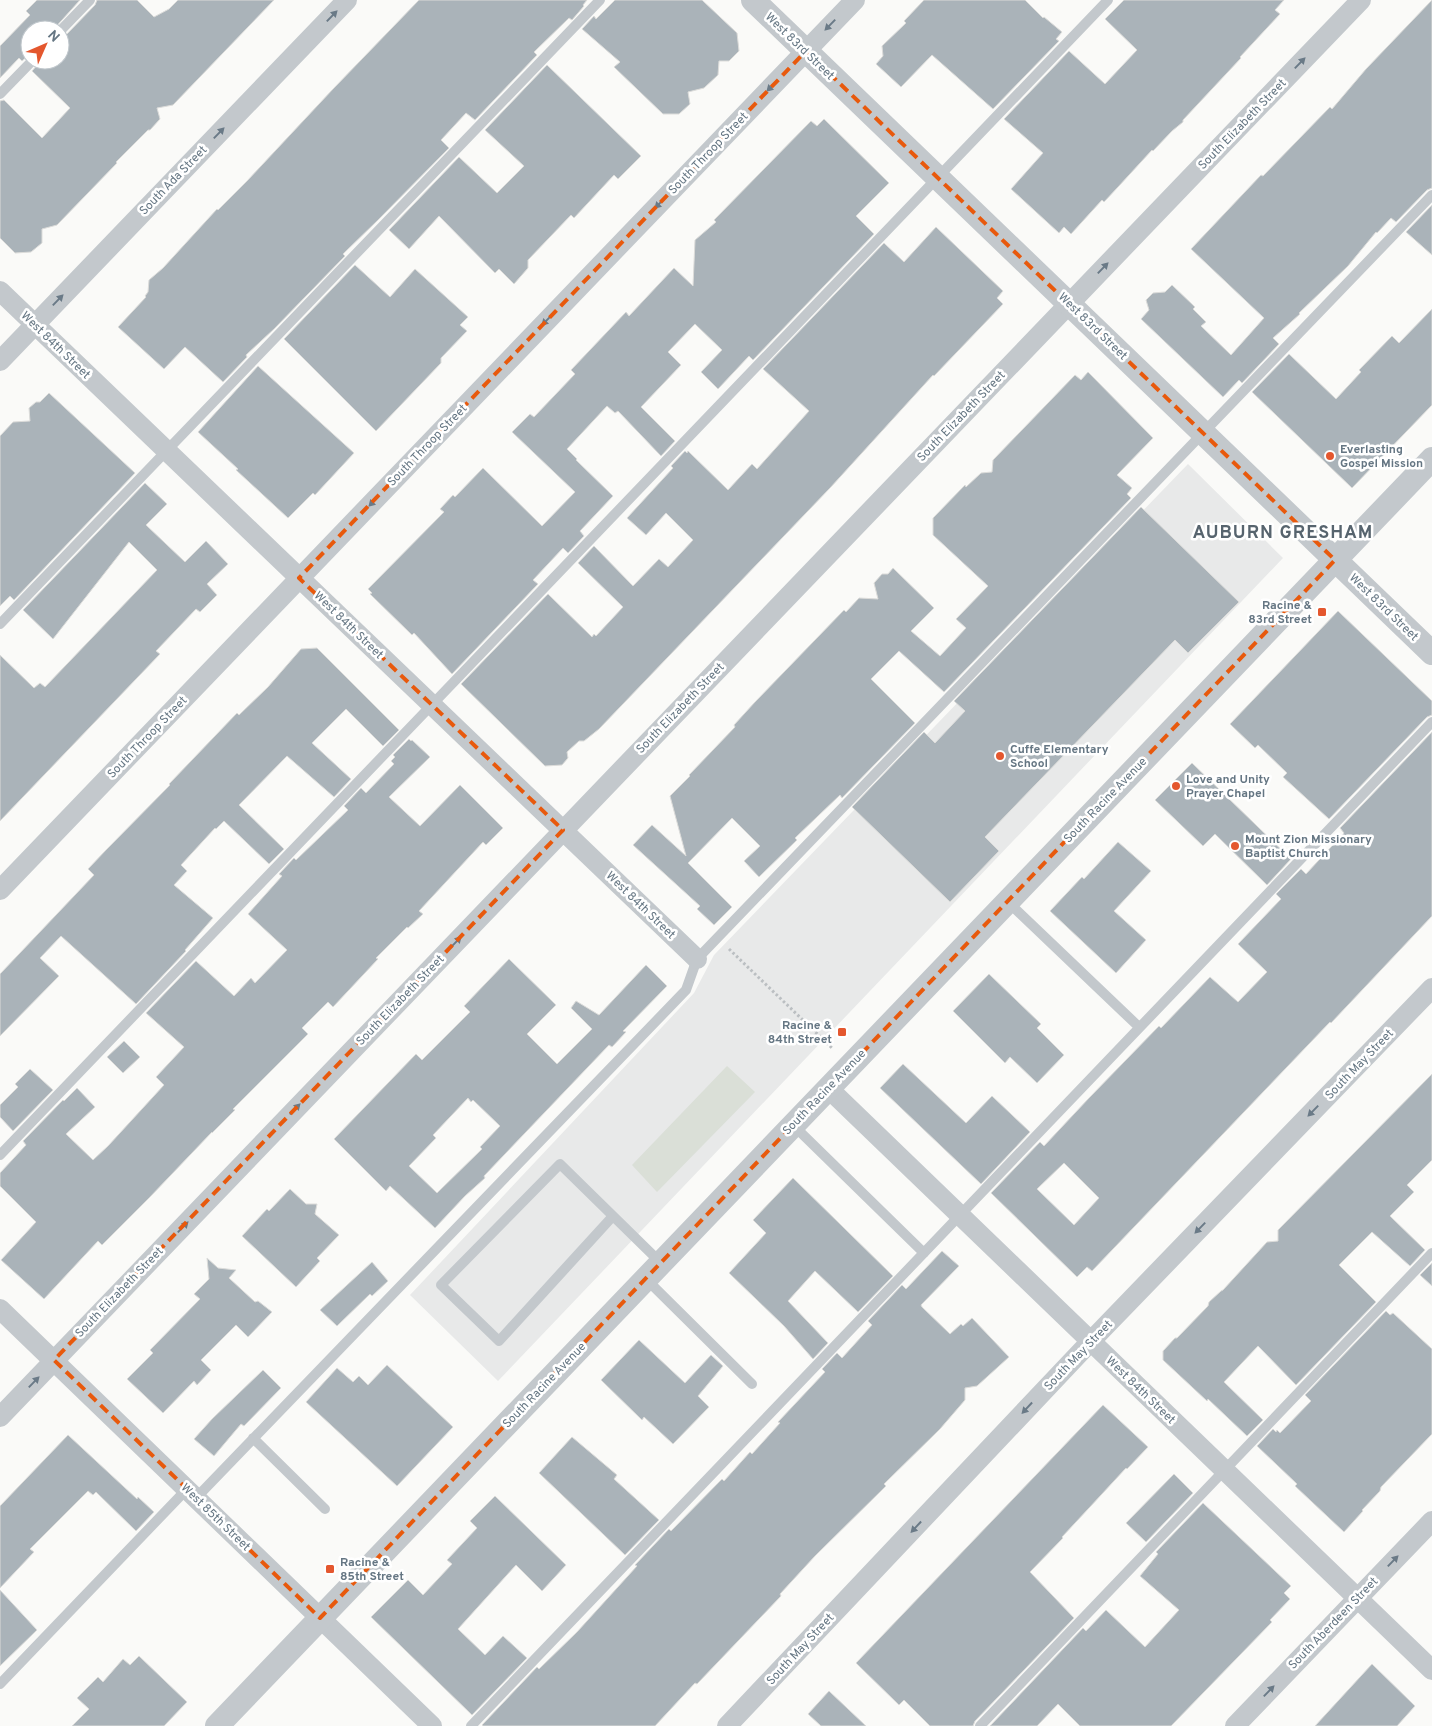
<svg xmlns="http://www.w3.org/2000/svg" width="1432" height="1726" viewBox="0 0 1432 1726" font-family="Overpass,sans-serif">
<rect width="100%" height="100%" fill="#fafaf8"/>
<path fill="#e8e9e9" d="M1188,464L1283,558L498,1381L410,1295L694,993L714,955Z"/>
<path fill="#dadfd7" d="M727,1066L755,1092L657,1192L632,1165Z"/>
<path fill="#aab3b9" stroke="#dcdcda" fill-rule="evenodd" d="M37,0H80L53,30H30V54L22,61L19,58L0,78V46L30,15L26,11Z
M97,0H137L154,17L169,9L178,0H274L173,105L157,108L160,119L150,130H148L116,162L117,163L57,225L42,229V243L31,252L15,253L0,238V101L4,100L42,138L70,108L32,71L38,64L40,60H60V38L65,36L95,5Z
M419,0H587L583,5L584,6L572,20L569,18L534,52L537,55L475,120L466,113L441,140L449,148L378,220L343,254L345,256L274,329L246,355L247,357L223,382L185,347L164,369L118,327L146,297L145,296L148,292L149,280L163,268L217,209L218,210L247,181L333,89Z
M615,0H702L737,33L739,51L729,61H719L718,75L704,88L688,92L690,104L679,114H663L614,67L620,62L582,29L594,16L596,19Z
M924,0H1025L1043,18L1044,17L1062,32L1056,39L1059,41L993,109L932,55L901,87L876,64L883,56L882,46L906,23L904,21Z
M1124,0H1284L1275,10L1280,14L1240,57L1241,58L1183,120V122L1172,131L1153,151L1152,150L1118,187L1104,202L1102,200L1071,234L1064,227L1059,233L1011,189L1043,153L1004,119L1069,51L1105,84L1137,50L1105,19Z
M1432,0V188L1427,190L1396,222L1391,218L1377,233L1376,232L1348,266L1299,313L1300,314L1273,338L1279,344L1242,383L1239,380L1223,397L1141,319L1149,310L1146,300L1153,293L1165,292L1172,285L1195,307L1193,309L1206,322L1201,326L1231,355L1264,318L1191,249L1261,175L1263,176L1330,107L1332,109L1366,69Z
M547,65L641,156L618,179L614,175L574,218L571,215L528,260V268L514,284L499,269L495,273L439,216L409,249L389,230L459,157L497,193L524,166L485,130Z
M824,119L889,183L856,216L874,234L753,360L749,356L718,389L701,372L722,350L695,324L694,325L668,352L681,365L641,407L675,441L661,456L618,411L615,413L607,406L567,449L577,459L576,460L613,496L580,531L584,536L568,553L563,548L533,580L538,584L452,674L414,633L412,635L370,594L372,593L368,589L444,512L440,509L453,495L455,497L483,468L542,526L575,492L512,432L530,414L534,417L575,374L571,370L626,312L629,316L674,268L693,286L695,240L716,222L714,220L811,121L817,126Z
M1432,205V255L1406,232Z
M936,227L1003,291L997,298L1003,304L934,376L933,375L830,488L599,729L584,741H579L567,752L568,758L562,765L545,766L461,684L548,594L592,637L594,634L596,636L623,607L578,563L594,546L633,586L659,559L668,567L693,540L666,513L646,535L627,518L673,468L671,466L685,451L687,453L688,451L728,490L752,464L757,469L809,411L763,369L884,243L904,262Z
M355,265L390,297L415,269L468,317L460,325L467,331L441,358V363L376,431L284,339Z
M1432,309V405L1352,488L1252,392L1289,354L1336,399L1361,372L1359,370L1392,336L1399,343Z
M258,366L354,453L315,495L313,493L288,518L236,470L238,469L198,432Z
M1088,372L1153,438L1117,475L1132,488L1127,494L1131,498L944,692L899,651L871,679L915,723L842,798L840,795L795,838L797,840L759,877L744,861L760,846L732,818L688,863L732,907L714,925L697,909L700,906L633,845L652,825L686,856L670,796L690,776L689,775L735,727L734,725L755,702L844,610L846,612L859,598L878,599L874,583L882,574H888L893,568L934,608L911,631L940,656L966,628L956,619L988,586L933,535V518L965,485L966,487L981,473L992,472L993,460L1075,375L1081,380Z
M49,393L135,473L14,600L10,596L0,606V436L13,422L30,421L29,408L36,402H40Z
M145,483L167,504L146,525L185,562L206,541L228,564L207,584L217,595L200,612L196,609L156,651L160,654L0,821V655L34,688L40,683L45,687L157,570L129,542L53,639L23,610Z
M1141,507L1239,602L1188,653L1175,640L985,837L999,851L950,902L852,807L924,732L935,743L965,711L954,701Z
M1338,611L1432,701V715L1427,717L1329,819L1283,777L1287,773L1258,745L1255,748L1230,724Z
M317,648L399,730L383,746L346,709L312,743L351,779L334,797L287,756L239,805L284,849L269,864L224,821L216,829L215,828L181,865L187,871L174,885L213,918L185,950L186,951L136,1004L61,936L40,958L59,976L0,1036V974L94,875L88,869L106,850L170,785L169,784L237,713L239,715L268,687L301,649Z
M1432,732V916L1331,1023L1330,1022L1092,1271L1087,1267L1077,1277L991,1193L1040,1142L1044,1146L1089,1098L1159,1026L1161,1028L1210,977L1238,1002L1267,972L1238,944L1281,899L1276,894L1301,869L1306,874L1344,833L1340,828ZM1064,1163L1099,1198L1074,1225L1037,1189Z
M409,739L411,741L412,740L430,757L389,797L420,826L460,785L503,828L486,845L483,842L419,911L423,914L408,928L407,927L376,958L378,959L333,1007L328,1002L302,1028L308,1034L233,1109L235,1110L212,1133V1132L149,1198L102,1245L98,1241L44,1299L1,1260L36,1222L0,1186V1173L26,1145L23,1141L63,1100L64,1101L77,1088L95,1107L66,1134L93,1160L108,1146L164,1085L156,1077L184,1047L146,1013L196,961L234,996L251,978L255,983L287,950L248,914L282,876L279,874L294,858L296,860L348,810L344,806L361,788L366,793L394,764L391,761L395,757L393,755Z
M1192,763L1291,859L1267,885L1215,834L1203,846L1155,800Z
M1118,842L1151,871L1114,911L1146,940L1116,973L1050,911L1082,877L1084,879Z
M509,959L556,1005L527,1034L557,1064L592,1029L571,1008L576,1001L599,1015L646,965L667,986L623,1031L626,1032L612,1047L609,1045L484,1176L485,1178L465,1196L435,1228L390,1186L386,1191L334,1139L416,1054L422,1060L470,1012L464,1006ZM468,1098L471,1102L473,1100L500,1126L480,1147L482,1149L437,1193L409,1166L436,1138L433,1135Z
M989,974L1041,1024L1037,1028L1064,1055L1037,1083L1010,1057L1005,1063L953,1011Z
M124,1041L140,1057L123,1073L107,1057Z
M903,1064L966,1123L992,1096L1030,1132L981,1184L880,1088Z
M30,1069L53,1090L13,1131L0,1117V1105L18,1087L15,1084Z
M1432,1074V1160L1407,1185L1414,1192L1390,1216L1425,1250L1410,1266L1372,1232L1339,1265L1376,1302L1296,1385L1258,1346L1224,1382L1263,1420L1247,1436L1208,1399L1207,1401L1163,1360V1351L1175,1338H1177L1208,1306L1209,1302L1221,1291L1223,1290L1267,1242L1278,1241V1230Z
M793,1178L893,1276L858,1312L815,1271L788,1301L828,1343L813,1359L784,1326L729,1273L766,1233L753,1220Z
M290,1189L306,1204H317L315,1214L339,1235L317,1258L320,1261L296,1287L242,1236L267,1209L269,1211Z
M942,1251L959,1266L921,1305L922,1307L950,1334L961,1324L963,1326L972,1318L1009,1357L977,1386L965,1388V1400L940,1429L884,1484L886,1486L815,1556L780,1594L781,1596L697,1684L695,1683L655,1726H483L482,1725L537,1667L539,1669L577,1632L637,1566L635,1565L669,1529L671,1531L722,1479L724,1481L750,1452L752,1454L780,1423L778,1422L825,1372L822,1369L837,1353L842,1358L872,1325L868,1321L902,1285L906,1289Z
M207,1258L218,1268L236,1270L229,1278L255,1302L258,1301L272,1312L248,1337L236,1325L201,1360L211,1370L197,1385L194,1381L163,1413L127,1379L153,1353L150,1350L200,1299L194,1294L209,1279Z
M372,1262L388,1281L372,1296L370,1294L337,1326L320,1310Z
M1432,1263V1286L1420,1275Z
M1386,1311L1390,1315L1393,1313L1432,1349V1434L1381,1487L1380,1491L1362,1510L1363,1511L1344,1532L1295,1486L1297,1484L1257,1446L1273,1429L1276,1432L1277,1430L1280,1433L1311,1401L1305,1395Z
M639,1340L685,1383L711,1355L723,1366L698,1396L709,1407L673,1444L644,1417L642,1420L601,1380Z
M387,1365L453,1427L397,1486L306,1402L337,1368L353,1382L359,1376L368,1385Z
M263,1370L281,1388L244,1426L241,1424L214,1456L194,1439L212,1419Z
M1103,1405L1148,1447L1127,1469L1126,1468L1089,1508L1062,1537L1063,1538L1030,1572L1074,1618L975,1721L973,1726H930L904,1700L899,1705L856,1663Z
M68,1435L137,1499L138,1497L154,1512L136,1531L96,1492L93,1495L88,1491L30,1549L34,1552L0,1588V1506Z
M572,1437L617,1475L614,1479L659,1520L625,1555L539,1473Z
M1174,1474L1193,1493L1146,1542L1126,1523Z
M495,1496L566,1565L542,1591L516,1565L458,1629L485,1655L503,1636L527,1658L472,1715L371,1617L408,1580L423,1595L452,1564L447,1560L477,1528L470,1521Z
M1203,1503L1291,1586L1284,1593L1290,1599L1270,1620L1272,1622L1171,1726H1080L1058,1704L1037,1726H990L1083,1628L1086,1631L1106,1610L1145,1647L1179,1610L1140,1576L1158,1554L1156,1552Z
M0,1590L37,1630L0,1666Z
M139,1656L187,1702L164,1726H72L89,1709L77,1698L98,1677L103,1682L123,1659L130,1665Z
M1372,1664L1415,1706L1397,1726H1315Z
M829,1691L866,1726H821L808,1714Z"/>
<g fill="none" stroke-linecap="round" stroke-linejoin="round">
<path stroke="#bbbfc2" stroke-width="3" stroke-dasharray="2.5 2.5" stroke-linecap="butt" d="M729,949L833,1049"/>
<path stroke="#c3c8cc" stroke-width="10" d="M60,31L90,0
M0,94L33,60
M0,624L600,0
M1007,901L1139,1027
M793,1125L924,1253
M0,1155L1108,0
M613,1216L499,1341L441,1285L560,1164L661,1263
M646,1279L752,1384
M253,1438L325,1509
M196,1498L686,990L697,959L1432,195
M0,1684L187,1489
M471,1726L1432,722
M980,1726L1432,1253"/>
<path stroke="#c3c8cc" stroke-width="20" d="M0,291L697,959
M0,361L347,0
M0,890L855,0
M828,1088L1432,1670
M0,1309L432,1726
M0,1417L1361,0
M727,1726L1091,1341L1432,988
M1235,1726L1432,1521"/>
<path stroke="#c3c8cc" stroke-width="24" d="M753,0L1432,653
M217,1726L1432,459"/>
</g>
<defs><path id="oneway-solid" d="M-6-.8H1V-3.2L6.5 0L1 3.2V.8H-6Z" transform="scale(1.25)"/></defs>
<g fill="#6a7a87">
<use href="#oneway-solid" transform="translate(332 16) rotate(-46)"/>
<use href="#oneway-solid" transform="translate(830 25) rotate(134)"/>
<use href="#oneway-solid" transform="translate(1300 63) rotate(-46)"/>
<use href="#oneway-solid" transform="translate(772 86) rotate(134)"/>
<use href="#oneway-solid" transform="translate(219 133) rotate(-46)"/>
<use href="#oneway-solid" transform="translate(660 203) rotate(134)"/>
<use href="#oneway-solid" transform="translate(1103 268) rotate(-46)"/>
<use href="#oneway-solid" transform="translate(58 300) rotate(-46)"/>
<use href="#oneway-solid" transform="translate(547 320) rotate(134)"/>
<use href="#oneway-solid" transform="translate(374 501) rotate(134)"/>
<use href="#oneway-solid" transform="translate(456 942) rotate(-46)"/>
<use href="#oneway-solid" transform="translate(295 1109) rotate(-46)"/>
<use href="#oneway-solid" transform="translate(1313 1111) rotate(134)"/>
<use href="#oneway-solid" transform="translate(183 1227) rotate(-46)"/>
<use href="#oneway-solid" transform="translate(1200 1228) rotate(134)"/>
<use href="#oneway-solid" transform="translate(34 1382) rotate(-46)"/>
<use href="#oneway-solid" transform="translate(1027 1408) rotate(133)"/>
<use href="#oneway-solid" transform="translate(916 1527) rotate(133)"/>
<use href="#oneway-solid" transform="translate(1393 1561) rotate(-46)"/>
<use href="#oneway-solid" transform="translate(1269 1691) rotate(-46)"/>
</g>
<path fill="none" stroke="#e8590c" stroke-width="4" stroke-dasharray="10 6" stroke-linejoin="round" d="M806,51L1335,560L320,1618L54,1360L563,830L299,578Z"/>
<g fill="#e4572e" stroke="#fff" stroke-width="2">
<circle cx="1330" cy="456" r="5"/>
<rect x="1317" y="607" width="10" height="10" rx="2.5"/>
<circle cx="1000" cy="756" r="5"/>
<circle cx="1176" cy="786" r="5"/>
<circle cx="1235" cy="846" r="5"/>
<rect x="837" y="1027" width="10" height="10" rx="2.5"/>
<rect x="325" y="1564" width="10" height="10" rx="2.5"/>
</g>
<g text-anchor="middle" stroke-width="5" stroke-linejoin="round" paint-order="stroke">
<g font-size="12" fill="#657683" stroke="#fff">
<text transform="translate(800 46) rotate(44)" y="4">West 83rd Street</text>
<text transform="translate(1242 124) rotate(-46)" y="4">South Elizabeth Street</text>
<text transform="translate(708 153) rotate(-46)" y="4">South Throop Street</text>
<text transform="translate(173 180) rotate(-46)" y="4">South Ada Street</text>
<text transform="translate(1093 326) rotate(44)" y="4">West 83rd Street</text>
<text transform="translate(56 345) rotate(44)" y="4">West 84th Street</text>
<text transform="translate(961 416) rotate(-46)" y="4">South Elizabeth Street</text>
<text transform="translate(427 445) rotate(-46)" y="4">South Throop Street</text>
<text transform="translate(1384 607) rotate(44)" y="4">West 83rd Street</text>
<text transform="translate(349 625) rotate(44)" y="4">West 84th Street</text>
<text transform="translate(680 708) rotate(-46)" y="4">South Elizabeth Street</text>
<text transform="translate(147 737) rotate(-46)" y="4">South Throop Street</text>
<text transform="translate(1105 800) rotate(-46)" y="4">South Racine Avenue</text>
<text transform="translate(641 905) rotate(44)" y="4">West 84th Street</text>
<text transform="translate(400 1000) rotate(-46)" y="4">South Elizabeth Street</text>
<text transform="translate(1359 1064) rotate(-46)" y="4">South May Street</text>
<text transform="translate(824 1092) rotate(-46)" y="4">South Racine Avenue</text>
<text transform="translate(119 1292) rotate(-46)" y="4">South Elizabeth Street</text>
<text transform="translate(1078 1355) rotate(-46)" y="4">South May Street</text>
<text transform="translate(544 1385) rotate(-46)" y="4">South Racine Avenue</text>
<text transform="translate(1141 1390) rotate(44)" y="4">West 84th Street</text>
<text transform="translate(216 1517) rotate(44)" y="4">West 85th Street</text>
<text transform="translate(1333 1623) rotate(-46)" y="4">South Aberdeen Street</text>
<text transform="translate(800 1649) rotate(-47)" y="4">South May Street</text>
</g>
<g font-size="12" font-weight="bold" fill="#657683" stroke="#fff" text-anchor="start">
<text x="1340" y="453">Everlasting<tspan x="1340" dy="14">Gospel Mission</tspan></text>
<text x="1312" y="609" text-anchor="end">Racine &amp;<tspan x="1312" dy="14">83rd Street</tspan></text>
<text x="1010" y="753">Cuffe Elementary<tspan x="1010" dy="14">School</tspan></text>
<text x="1186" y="783">Love and Unity<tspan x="1186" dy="14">Prayer Chapel</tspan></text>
<text x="1245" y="843">Mount Zion Missionary<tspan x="1245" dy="14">Baptist Church</tspan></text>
<text x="832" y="1029" text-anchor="end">Racine &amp;<tspan x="832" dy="14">84th Street</tspan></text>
<text x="340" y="1566">Racine &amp;<tspan x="340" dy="14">85th Street</tspan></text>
</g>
<g font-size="18" font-weight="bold" letter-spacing="1" fill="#57646e" stroke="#fff">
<text x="1283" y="538">AUBURN GRESHAM</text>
</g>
</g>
<g transform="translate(45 45) rotate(45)"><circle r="24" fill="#ffffff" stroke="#c1c8cd"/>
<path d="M0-4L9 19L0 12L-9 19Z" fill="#e4572e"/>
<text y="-8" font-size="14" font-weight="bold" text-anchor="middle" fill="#657683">N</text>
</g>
</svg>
